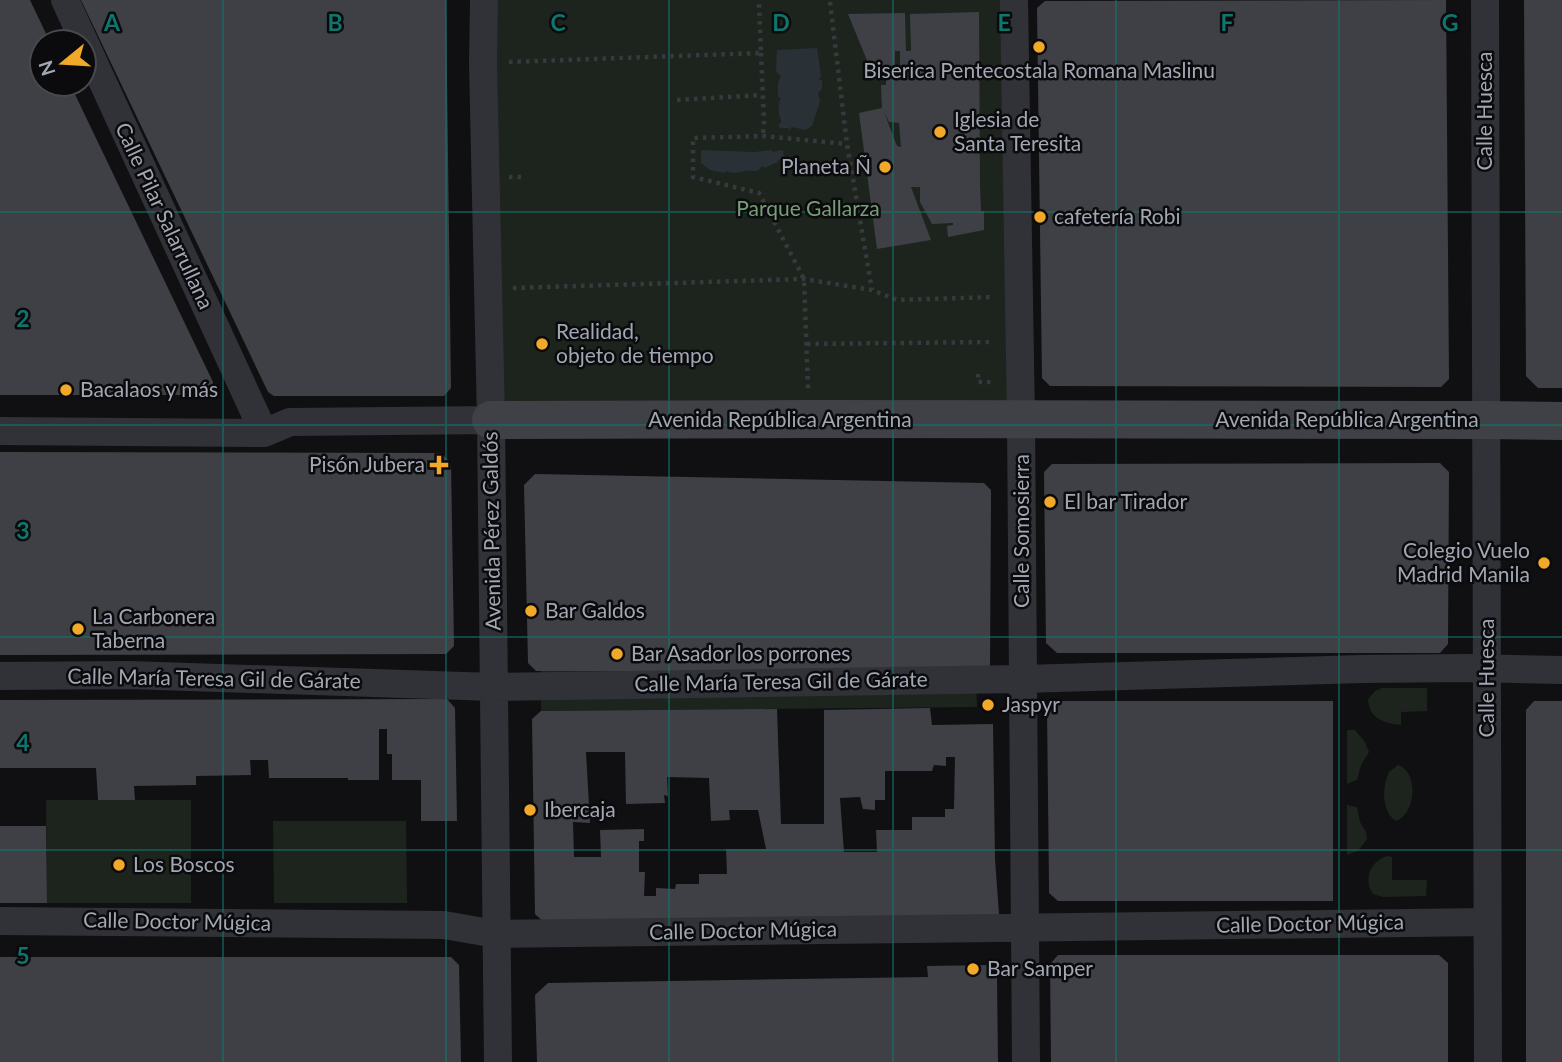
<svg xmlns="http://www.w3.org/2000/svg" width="1562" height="1062" viewBox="0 0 1562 1062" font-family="Lato,sans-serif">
<rect width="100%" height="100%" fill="#101012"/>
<path fill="#1d241d" d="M484,0H1014L1021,420H491Z
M541,671H976L977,707L541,711Z
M1382,688H1427V711L1401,712V725C1384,723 1369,719 1368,699L1375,691Z
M1347,730H1355L1365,742L1369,752L1361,765L1357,780L1347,784Z
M1398,765C1419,772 1416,814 1396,821C1381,811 1382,787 1389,772Z
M46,800H191V903H47Z
M1347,805L1357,807L1360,822L1366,832L1367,839L1358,851L1347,855Z
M273,821H406L407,903H274Z
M1387,856L1392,857V880H1427L1426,896L1383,897L1373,894C1363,879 1370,862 1387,856Z"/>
<path fill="#293137" d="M817,48L821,77L818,79L822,80V88L818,94L820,101L812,126L806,130L791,127L790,131L788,128H779V124L782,122C778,115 777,105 781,98L778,97V83L781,76L776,71L777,50Z
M701,150L754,152L772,150V152L781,150L783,151L784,158L780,161L778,159V162L764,168L762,166L759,170C754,172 750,170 744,171C735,173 736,174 725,171V173L710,170L701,163Z"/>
<path fill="#3f4045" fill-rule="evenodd" d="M0,0H30L50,42H42V84H70L213,382V388L207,395H0Z
M81,0H446L451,388L444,396H274L268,392Z
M1446,0L1449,379L1441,387L1050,386L1042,378L1037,8L1045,1Z
M1524,0H1562V388H1538L1526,376Z
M979,12L980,186L981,211H984V230L948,237L947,226L953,225V223L932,224L920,202V187H911L931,240L877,249L859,113L882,108L881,85H886V80H875L848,14L905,13L906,51H911L910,14ZM895,51H900V70L886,71L885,66H895ZM884,112L889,122L899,123L901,147L897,146Z
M0,452L441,453L451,463L454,646L446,654L0,655Z
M1440,463L1449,472L1448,644L1440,653H1057L1046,643L1044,472L1052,464Z
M535,474L984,483L991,490V497L990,665L989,667L976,671H536L528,663L524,485Z
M447,699L455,708L457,821H421V780H392V754H387V729H379V780H348V778H269L268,760H250L251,775L196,776V785L134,786L135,800H98L96,768H0V700Z
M1055,701H1333V901H1058L1049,893V885L1047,708Z
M1534,701H1562V1062H1526V710Z
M930,708L932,725L993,724L995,859L999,914L990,923L547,925L535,914L532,719L541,711L777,709L781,824H824V710ZM586,752H625L626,804L665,803L664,795L668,796L667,777L709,778L711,821L730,820L729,810H758L766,849H726L727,874H699V884H676L675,889L656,888V896H644L645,872H639V841H644V829L600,830L601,857H574L573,822L590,823ZM946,757H955L954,809H945V817H912V830H876L877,852H844L840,798L860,797L863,809L875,810V800H885V771H932L934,765L946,766Z
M0,826H46L47,903H0Z
M1058,955H1439L1448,963V1062H1051L1050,964Z
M0,957H451L459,965L461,1062H0Z
M989,965L997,978L998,1062H537L535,995L548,983L928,977L927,966Z"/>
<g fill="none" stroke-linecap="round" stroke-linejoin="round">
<path stroke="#37393e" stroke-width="4.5" stroke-dasharray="3.5 5" stroke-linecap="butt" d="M830,2L847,144L872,290
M761,53L764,121L763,136
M509,62L761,53L759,4
M677,100L762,95
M509,177H522
M513,288L804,279L872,290L897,300L993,297
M807,344L992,342
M978,374V382H994
M808,388L804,279L759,193L693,177V138L763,136L847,144"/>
<path stroke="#313237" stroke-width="28" d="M65,0L264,433
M484,0L483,64L491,420L498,1062
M1014,0L1021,420L1026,1062
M1485,0L1488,1062
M0,431L264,433L290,422L491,420
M0,676L130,675L494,687L1023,679L1362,669L1466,668L1562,670
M0,921L444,925L496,934L1487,922"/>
<path stroke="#3f4147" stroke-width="38" d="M491,420L808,419L1487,420L1562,421"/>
</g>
<path fill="none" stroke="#0f766e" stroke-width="2" stroke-opacity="0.55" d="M223,0V1062M446,0V1062M669,0V1062M893,0V1062M1116,0V1062M1339,0V1062M0,212H1562M0,425H1562M0,637H1562M0,850H1562"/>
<g fill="#f2a828" stroke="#0b0b0d" stroke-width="2.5">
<circle cx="1039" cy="47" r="7"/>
<circle cx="940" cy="132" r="7"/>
<circle cx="885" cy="167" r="7"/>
<circle cx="1040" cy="217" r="7"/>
<circle cx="542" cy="344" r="7"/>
<circle cx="66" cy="390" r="7"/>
<path d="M435.5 454.5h7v7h7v7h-7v7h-7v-7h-7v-7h7z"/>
<circle cx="1050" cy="502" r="7"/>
<circle cx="1544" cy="563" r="7"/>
<circle cx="531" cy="611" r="7"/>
<circle cx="78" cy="629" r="7"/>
<circle cx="617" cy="654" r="7"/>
<circle cx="988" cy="705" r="7"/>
<circle cx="530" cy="810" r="7"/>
<circle cx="119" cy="865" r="7"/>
<circle cx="973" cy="969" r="7"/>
</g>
<g text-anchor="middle" stroke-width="5" stroke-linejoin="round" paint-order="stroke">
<g font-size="21" fill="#a1a7b3" stroke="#0b0b0d" text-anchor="start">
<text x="1039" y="78" text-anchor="middle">Biserica Pentecostala Romana Maslinu</text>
<text x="954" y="127">Iglesia de<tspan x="954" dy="24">Santa Teresita</tspan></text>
<text x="871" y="174" text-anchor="end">Planeta Ñ</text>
<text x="1054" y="224">cafetería Robi</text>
<text x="556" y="339">Realidad,<tspan x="556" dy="24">objeto de tiempo</tspan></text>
<text x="80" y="397">Bacalaos y más</text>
<text x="425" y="472" text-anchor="end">Pisón Jubera</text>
<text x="1064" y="509">El bar Tirador</text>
<text x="1530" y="558" text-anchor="end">Colegio Vuelo<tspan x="1530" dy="24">Madrid Manila</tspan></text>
<text x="545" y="618">Bar Galdos</text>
<text x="92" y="624">La Carbonera<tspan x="92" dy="24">Taberna</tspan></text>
<text x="631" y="661">Bar Asador los porrones</text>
<text x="1002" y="712">Jaspyr</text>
<text x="544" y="817">Ibercaja</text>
<text x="133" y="872">Los Boscos</text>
<text x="987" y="976">Bar Samper</text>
</g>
<g font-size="21" fill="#a1a7b3" stroke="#0b0b0d">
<text transform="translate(1485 111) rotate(-90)" y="7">Calle Huesca</text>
<text transform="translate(164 216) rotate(65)" y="7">Calle Pilar Salarrullana</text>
<text x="780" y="427">Avenida República Argentina</text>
<text x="1347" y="427">Avenida República Argentina</text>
<text transform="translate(492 531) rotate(-91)" y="7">Avenida Pérez Galdós</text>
<text transform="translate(1022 531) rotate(-90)" y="7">Calle Somosierra</text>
<text transform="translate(1487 678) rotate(-90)" y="7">Calle Huesca</text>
<text transform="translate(214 679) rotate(1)" y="7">Calle María Teresa Gil de Gárate</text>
<text transform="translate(781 682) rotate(-1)" y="7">Calle María Teresa Gil de Gárate</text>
<text transform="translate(177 922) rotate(1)" y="7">Calle Doctor Múgica</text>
<text transform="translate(1310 924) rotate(-1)" y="7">Calle Doctor Múgica</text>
<text transform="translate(743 931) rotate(-1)" y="7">Calle Doctor Múgica</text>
</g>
<g font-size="21" fill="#789e79" stroke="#0b0b0d">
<text x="808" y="216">Parque Gallarza</text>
</g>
</g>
<g font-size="23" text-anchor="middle" font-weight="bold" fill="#0f766e" stroke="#0b0b0d" stroke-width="5" stroke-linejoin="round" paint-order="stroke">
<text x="112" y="31">A</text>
<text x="335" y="31">B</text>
<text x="558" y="31">C</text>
<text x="781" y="31">D</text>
<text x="1004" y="31">E</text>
<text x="1227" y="31">F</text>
<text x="1450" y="31">G</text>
<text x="23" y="327">2</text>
<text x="23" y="539">3</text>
<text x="23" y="751">4</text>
<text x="23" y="964">5</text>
</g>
<g transform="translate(63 63) rotate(252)"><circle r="33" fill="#0b0b0d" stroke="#47494f" stroke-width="2"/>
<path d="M0-5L12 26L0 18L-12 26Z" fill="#f2a828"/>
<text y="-10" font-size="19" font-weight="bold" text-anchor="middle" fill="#a1a7b3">N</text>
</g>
</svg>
